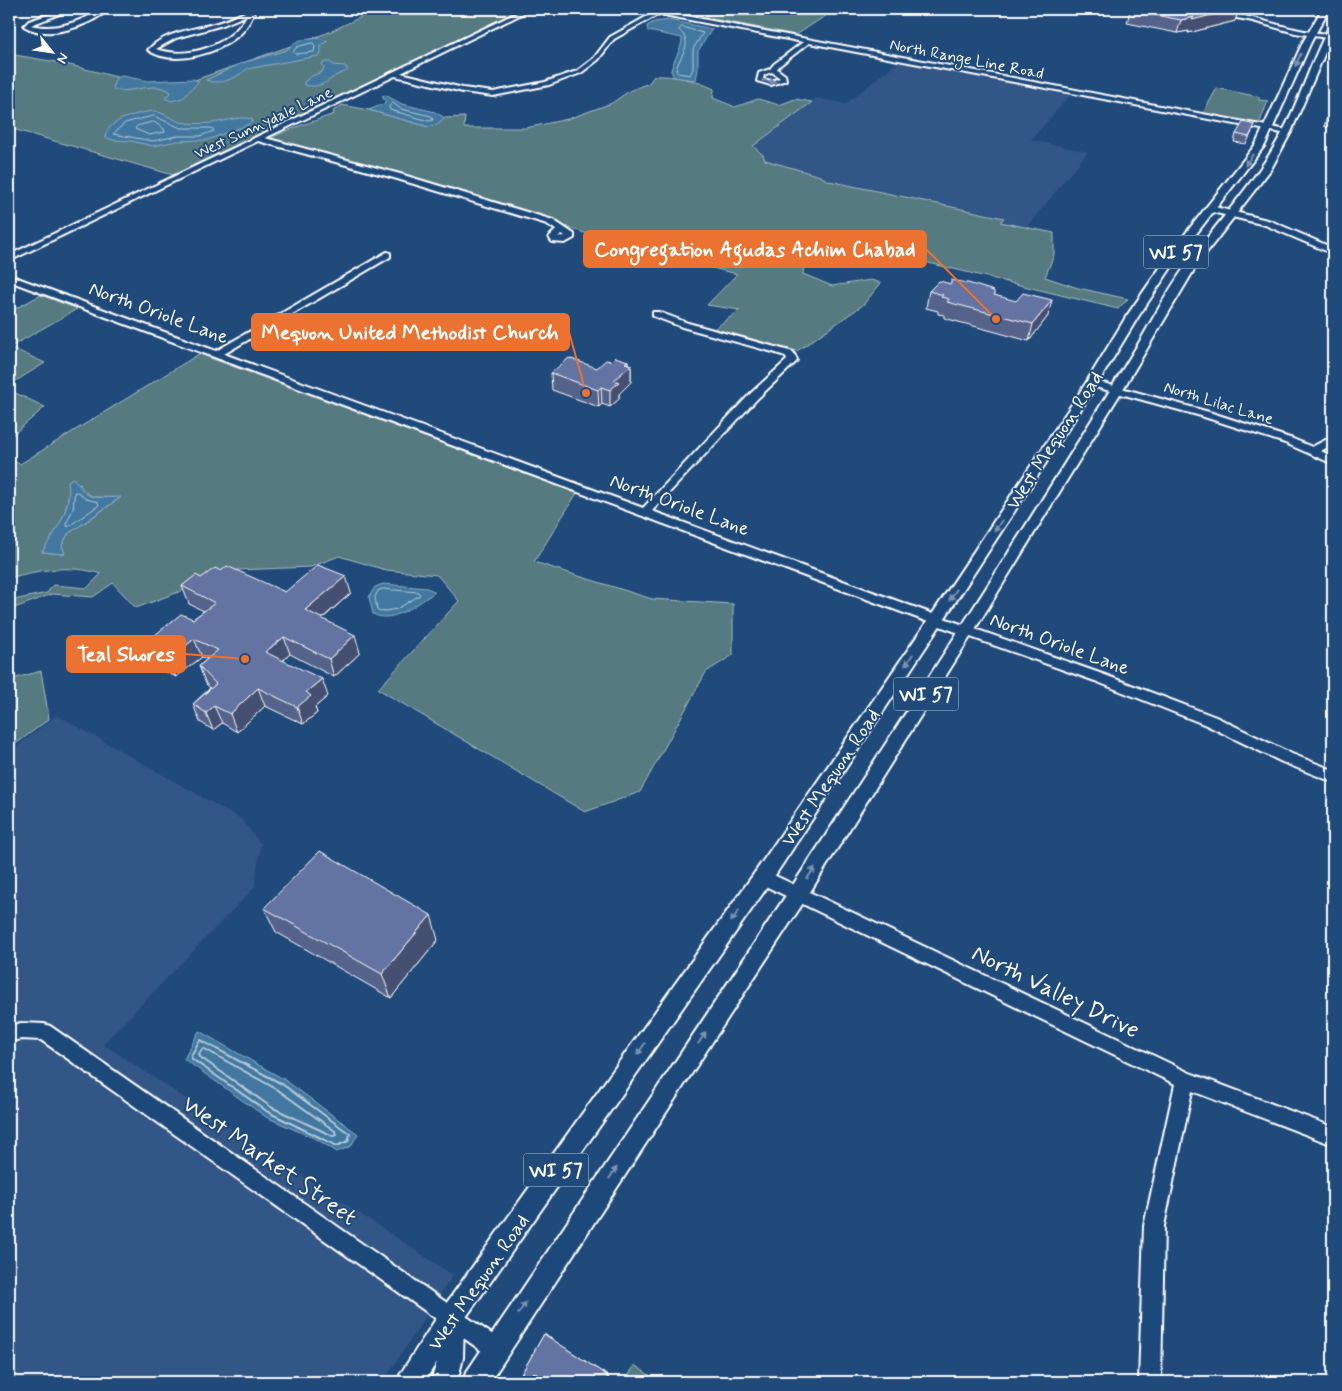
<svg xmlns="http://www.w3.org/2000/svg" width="1342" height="1391" viewBox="0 0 1342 1391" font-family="Mynerve,sans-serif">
<rect width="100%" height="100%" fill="#1f4a7a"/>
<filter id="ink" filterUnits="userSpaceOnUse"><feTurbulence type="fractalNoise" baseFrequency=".02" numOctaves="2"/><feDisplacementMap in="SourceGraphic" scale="10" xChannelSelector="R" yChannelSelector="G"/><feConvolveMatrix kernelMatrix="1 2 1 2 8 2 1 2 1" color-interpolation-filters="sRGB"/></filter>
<g filter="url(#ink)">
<path fill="#335686" d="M901,59L1073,92L1031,140L1088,152L1026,228L1000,222L1003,218L829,181L820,176L765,160L763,155L753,146L817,98L846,104Z
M57,715L241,819L261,844L254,888L103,1044L453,1275L383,1382H9V752Z"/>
<path fill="#557a80" stroke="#aabcc0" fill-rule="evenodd" d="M378,9H522L173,175L9,128V54L62,63L136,82L192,81L327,33Z
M663,9H836L796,35Z
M654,76C675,75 695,80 714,89L713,98L735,107L758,99L779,105L795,99L812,102L753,146L763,155L765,160L820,176L829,181L1004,218L1000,222L1054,233V255L1045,277L1078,288L1128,299L1118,309L888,253L807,249L805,252L803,274L832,286L871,280L881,283L863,305L797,351L714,329L740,310L707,305L737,274L628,247L440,186L269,139C290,128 312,122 334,114L333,111L342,105L369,110L429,127L439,124L445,118L465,117L464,128H526L568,119L612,103L629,91L649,83Z
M1217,88L1259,97V100L1268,101L1259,124L1203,113Z
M41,295L77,309L10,347L45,363L9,385V312Z
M199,354L577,493L534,562L652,599L733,604V655L706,672L640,792L585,812L378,689L459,601L437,575L386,570L339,556L311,567L237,570L136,608L113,583L93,597L52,594L9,610V601L47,593L53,585L87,588L101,574C70,564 39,570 9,578V459L20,464ZM80,484C89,503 104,495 120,498L68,534L62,545L64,554L42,552C56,531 67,517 69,491Z
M9,390L45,407L9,438Z
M41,671L49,719L9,749V680Z
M634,1365L660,1382H626Z"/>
<path fill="#42789f" stroke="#8eaec5" d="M669,20L712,29L698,51V69L696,80L674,77L671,71C673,59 682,50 682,38L648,31L647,26L654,22Z
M319,38L328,41L321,45V54L318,56L247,69C236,78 221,86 206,80L242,63L287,50L294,43L301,40Z
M326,62H330L333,65L345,66L348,70C345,73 341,73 337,75C326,82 319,89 304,85V82L312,76L322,72L324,68L322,64Z
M122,76L148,81L193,79L199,81L183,98L171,101L165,98L171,92C155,80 131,94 114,90L113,86L116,78Z
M385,95L402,104L435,112L445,118L439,124L429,127L369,110L386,103L382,96Z
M154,111C166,113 174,122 186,123C197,124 208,124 218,122C230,120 240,116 252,119L253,121L247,125L207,140L177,141L153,146L131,141L113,140L105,137C108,119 138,113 154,111Z
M73,478C78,483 81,490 85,493C93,500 111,497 121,497L68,534L62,545L65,554L42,552C57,529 72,509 68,481Z
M383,584L427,588L434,591V593C418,603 392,625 373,614L369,597L375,587Z
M199,1031L285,1080L358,1134L351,1146L337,1152L318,1140L266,1117L184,1059Z"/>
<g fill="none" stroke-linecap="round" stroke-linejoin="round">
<path stroke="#b3c9d9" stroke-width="1" d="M682,27L703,33L693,49V69L690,75L678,73L676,70C680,54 695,44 679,30Z
M313,43L315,46L314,52L296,54L293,52L297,47Z
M393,103L401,109L431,116L433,120L429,121L390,110L389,107Z
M154,116L181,128H212L214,131L200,136H177L153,141L113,134L125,123Z
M154,122L164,129L165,132L149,135L135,129L137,126Z
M75,492H78L86,499L98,502L99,505L68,527L66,524L73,509Z
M383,589L418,592L420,595L397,609L380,612L377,610L375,597L378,591Z"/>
<path stroke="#b3c9d9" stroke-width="2" d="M200,1040L282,1084L350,1134L348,1141L337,1146L268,1112L192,1059L191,1056Z
M203,1048L278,1090L335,1131L336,1135L333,1136L271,1107L200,1057L199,1054Z"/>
<g stroke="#fff" stroke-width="4">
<path id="minor" d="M65,9H73L31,25C50,30 69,25 87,17C95,13 100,8 109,9C90,26 47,41 24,26L29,21Z
M525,9H532L401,73L463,88L493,92L545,82L577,71L594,58L610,37L653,13L638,9H649L1287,130L1291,132L1287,134L809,43L779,66L777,69L785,75L786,80L771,85L757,81L759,73L770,69L774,64L803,42L659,14L614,39L598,60L581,73L549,85L493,96L463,92L395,76L265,138L400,174L553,220L574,234V238L565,243L552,242L549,237L556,230L547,224L394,178L258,141L9,261V255ZM772,72L780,78L771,81L763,79L764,75ZM562,234L565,236L558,237Z
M1188,9C1224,7 1260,21 1295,29C1307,32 1321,33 1333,35V39L1295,33L1253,21Z
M247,11L254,13C250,21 246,29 239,35C218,54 172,67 148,50C165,31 194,30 217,23C228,20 237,15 247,11ZM247,15C231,46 188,60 156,49L176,38L223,25Z
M1211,206L1271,221L1333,248V254L1265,225L1208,211V207Z
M387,252L390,253V257L224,354L643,508L750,394L787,360L785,356L773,352L682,327L653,316V312H659L688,323L793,352L797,360L796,362L758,398L652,511L941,617L1105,675L1216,717L1292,754L1333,770V782L1282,762L1206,725L1095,681L931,623L9,281V275L12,276L216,351Z
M1092,380L1209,412L1293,439L1312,447L1333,436V444L1321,451L1333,457V464L1285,443L1201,416L1088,385L1087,383Z
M763,870L1190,1073L1333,1127V1145L1192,1091L1164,1226L1161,1382H1139L1144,1226L1175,1084L757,882L755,877L757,872Z
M21,1023L44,1024L50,1026L503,1342L506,1349L503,1356L496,1359L489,1356L41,1040L21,1039L9,1042V1026Z"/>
</g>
<g stroke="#fff" stroke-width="4">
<path id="major" d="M1322,9H1329L1311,42L1265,145L1179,256L1138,317L1098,383L941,624L770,883L464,1320L463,1358L457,1382H431L437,1362L424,1382H397L401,1373L443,1308L756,871L931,616L1086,383L1126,317L1171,252L1256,144L1303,42Z
M1330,25H1333V34L1291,132L1271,169L1197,265L1123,389L972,634L805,900L490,1382H462L466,1373C695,1032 927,692 1140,341C1156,314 1171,284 1191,259C1221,218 1256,181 1281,135C1300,100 1311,61 1330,25Z"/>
</g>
<use href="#minor" fill="#1f4a7a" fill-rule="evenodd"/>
<use href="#major" fill="#1f4a7a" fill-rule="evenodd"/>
</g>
<path fill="#55638b" stroke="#fff" d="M1130,10L1235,21L1188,33L1189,31L1177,33L1127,23Z
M1333,105V130L1324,126L1329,112Z
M1252,132L1246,144L1234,142L1236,134Z
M929,291L994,295L1048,316L1029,341L944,318V315L938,314V311L926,308Z
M611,361H628V364L631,365V382L619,394V399L610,407L602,404L599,407L552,390L551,373L597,368Z
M221,571L285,592L351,593L322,619L360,653L334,677L290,654L283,661L328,696L315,707L317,713L303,724L265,706L237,732L222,723L213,730L200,722L193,704L210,688L206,684L199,666L207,659L202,657L176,677L162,670L159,663L153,660L145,643L193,619L204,611L189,604L182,586L201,578Z
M264,908L438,940L391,998L276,932Z
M544,1334L608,1376L609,1382H519L518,1380Z"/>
<path fill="#455071" stroke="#fff" d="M1236,9H1239L1235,21L1188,33L1189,31L1177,33L1181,20Z
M1052,300L1048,316L1029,341L1033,324Z
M628,361V368L631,365V382L619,394V399L610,407V390L614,380L625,363Z
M601,387L602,404L599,407L598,390Z
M346,576L351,593L311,628L305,610Z
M355,635L360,653L334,677L329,659Z
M284,637L290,654L272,670L265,652Z
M194,639L202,657L176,677L168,660Z
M322,679L328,696L315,707L317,713L303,724L297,707L306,692Z
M258,688L265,706L237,732L230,714Z
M214,706L222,723L213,730L206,713Z
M431,915L438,940L391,998L382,974Z
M534,1372L538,1382H529Z
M608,1376L609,1382H605Z"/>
<path fill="#6373a2" stroke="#fff" d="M1135,9H1236L1192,20L1194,17L1181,20L1130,10Z
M1333,105V113L1329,112Z
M1243,122L1255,125L1249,137L1236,134Z
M951,280L968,283L994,291V295L1016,301L1023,293L1052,300L1033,324L947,302L949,299L941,297L943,295L929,291L939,281L951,284Z
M615,357L628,361L625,363L631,365L614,380L619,382L610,390L601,387L598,390L551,373L569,358L597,368L606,360L611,361Z
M318,565L346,576L305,610L355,635L329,659L284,637L265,652L322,679L306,692L311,696L297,707L258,688L230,714L214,706L206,713L193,704L216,684L199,666L218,650L194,639L168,660L154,652L159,649L145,643L181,614L193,619L215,603L182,586L196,575L201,578L215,568L221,571L227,566L285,592Z
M320,851L431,915L382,974L264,908Z
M544,1334L608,1376L605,1382H549L534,1372L529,1382H522L518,1380Z"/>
<defs><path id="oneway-solid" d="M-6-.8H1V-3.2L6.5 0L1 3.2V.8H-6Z" transform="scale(1.25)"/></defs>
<g fill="#7992af">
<use href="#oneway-solid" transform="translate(1298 60) rotate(113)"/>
<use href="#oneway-solid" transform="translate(769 81) rotate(6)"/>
<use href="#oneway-solid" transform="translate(1249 160) rotate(125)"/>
<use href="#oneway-solid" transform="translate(998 526) rotate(123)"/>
<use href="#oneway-solid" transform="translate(953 595) rotate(123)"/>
<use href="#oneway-solid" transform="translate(909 660) rotate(124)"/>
<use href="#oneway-solid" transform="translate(811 873) rotate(-57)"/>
<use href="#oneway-solid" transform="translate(735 916) rotate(125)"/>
<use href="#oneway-solid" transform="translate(702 1038) rotate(-56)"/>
<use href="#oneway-solid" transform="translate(641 1049) rotate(125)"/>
<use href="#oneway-solid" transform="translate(613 1173) rotate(-56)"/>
<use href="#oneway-solid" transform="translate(522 1308) rotate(-56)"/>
</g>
</g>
<g text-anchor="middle" stroke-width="4" stroke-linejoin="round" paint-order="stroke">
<g font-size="16" fill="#fff" stroke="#1f4a7a">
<text transform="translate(967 58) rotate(11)" y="6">North Range Line Road</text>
<text transform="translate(263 122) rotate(-25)" y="6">West Sunnydale Lane</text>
<text transform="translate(1219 402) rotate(17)" y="6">North Lilac Lane</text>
</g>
<g fill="#1f4a7a" stroke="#bcc9d7" stroke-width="1">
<rect x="1143.5" y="235.5" width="65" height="33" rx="4"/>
<rect x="893.5" y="677.5" width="65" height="33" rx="4"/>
<rect x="523.5" y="1153.5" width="65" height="33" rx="4"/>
</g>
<g font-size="19" font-weight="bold" fill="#fff">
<text x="1176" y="259">WI 57</text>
<text x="926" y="701">WI 57</text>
<text x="556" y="1177">WI 57</text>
</g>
<g font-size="20" fill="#fff" stroke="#1f4a7a">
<text transform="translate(159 312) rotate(20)" y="7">North Oriole Lane</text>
<text transform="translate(1054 440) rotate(-57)" y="7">West Mequon Road</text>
<text transform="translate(680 504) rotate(20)" y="7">North Oriole Lane</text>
<text transform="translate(1060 643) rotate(20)" y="7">North Oriole Lane</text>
<text transform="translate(830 777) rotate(-56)" y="7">West Mequon Road</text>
<text transform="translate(478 1282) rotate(-55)" y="7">West Mequon Road</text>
</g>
<g font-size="24" fill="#fff" stroke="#1f4a7a">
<text transform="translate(1056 991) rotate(26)" y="8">North Valley Drive</text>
<text transform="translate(270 1160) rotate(35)" y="8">West Market Street</text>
</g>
</g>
<path fill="none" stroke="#eb7230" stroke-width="2" d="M996 319L926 249M586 393L569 332M245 659L185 654"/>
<g fill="#eb7230" stroke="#1f4a7a" stroke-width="2">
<circle cx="996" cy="319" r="5"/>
<circle cx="586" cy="393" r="5"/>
<circle cx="245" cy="659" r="5"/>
</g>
<g fill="#eb7230" stroke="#eb7230" stroke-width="2">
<rect x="584" y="231" width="342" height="36" rx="5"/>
<rect x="252" y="314" width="317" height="36" rx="5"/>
<rect x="67" y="636" width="118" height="36" rx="5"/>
</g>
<g font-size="21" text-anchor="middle" font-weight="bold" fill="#fff">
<text x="755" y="256">Congregation Agudas Achim Chabad</text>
<text x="410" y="339">Mequon United Methodist Church</text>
<text x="126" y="661">Teal Shores</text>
</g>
<rect width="1342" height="1391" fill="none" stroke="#1f4a7a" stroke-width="30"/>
<rect x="15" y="15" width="1312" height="1361" fill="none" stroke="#fff" stroke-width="2" filter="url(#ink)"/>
<g transform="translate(52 52) rotate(120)" stroke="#1f4a7a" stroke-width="4" paint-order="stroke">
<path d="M0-4L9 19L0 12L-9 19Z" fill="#ffffff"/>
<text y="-8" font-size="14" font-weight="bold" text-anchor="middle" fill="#ffffff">N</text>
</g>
</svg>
